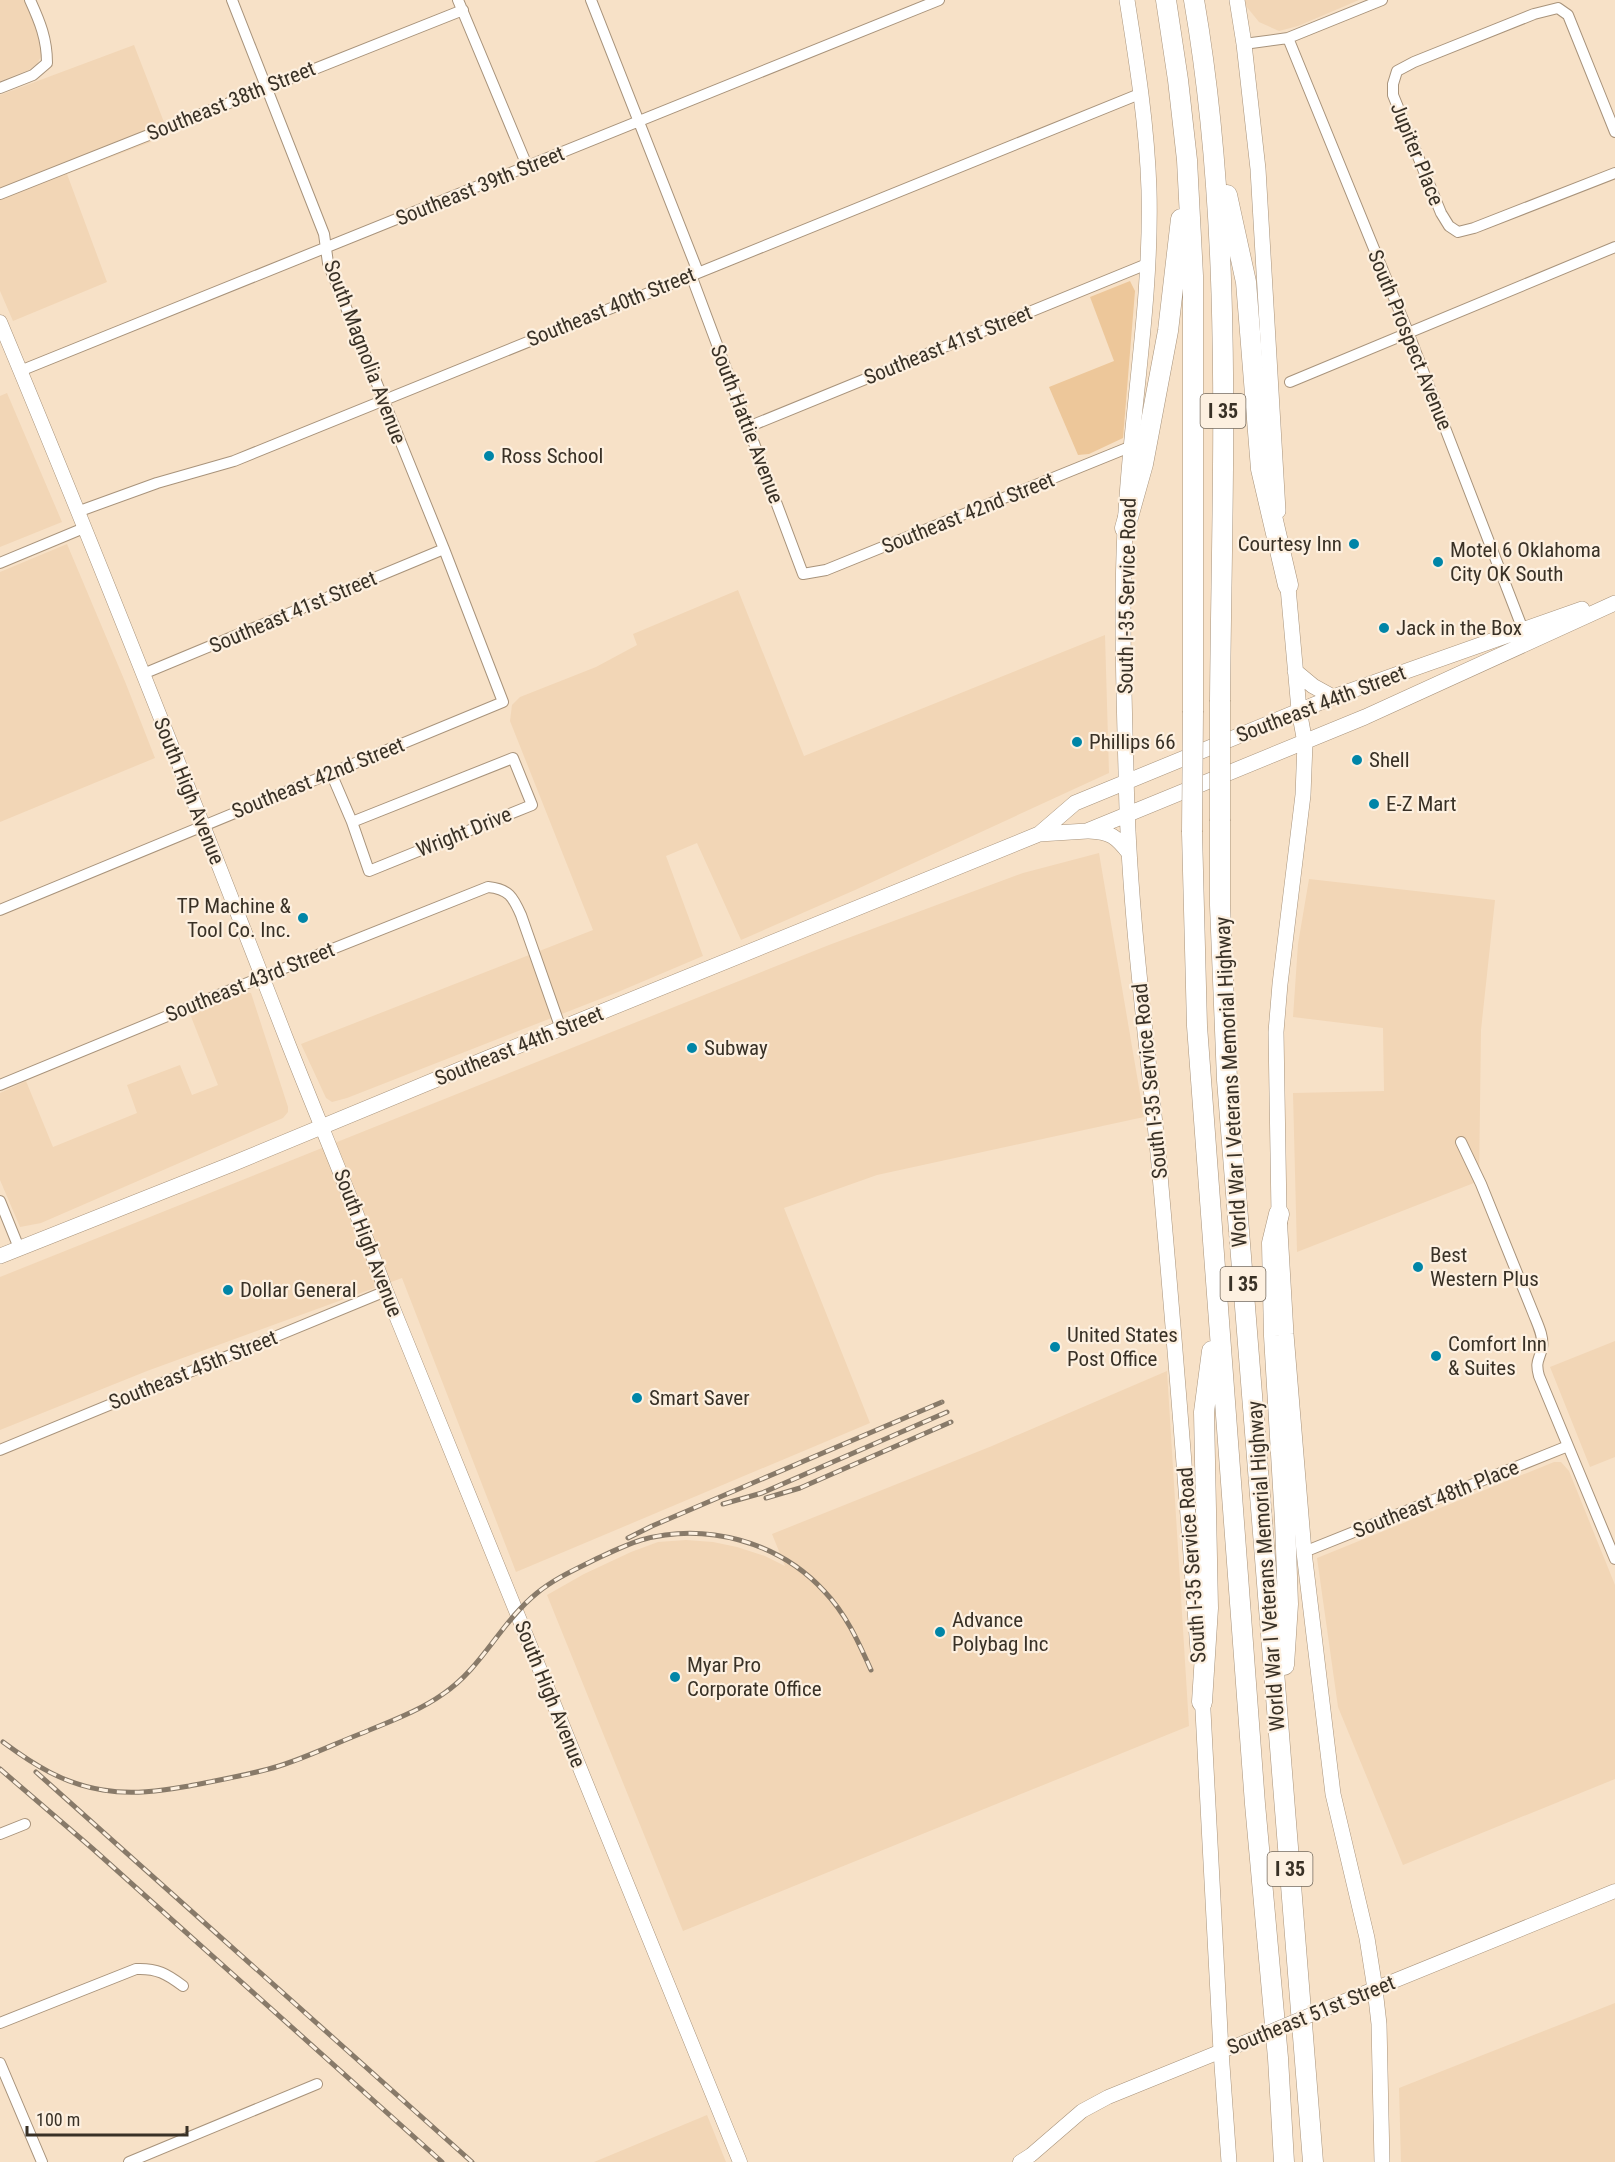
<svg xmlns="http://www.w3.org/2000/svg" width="1615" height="2162" viewBox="0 0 1615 2162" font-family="'Roboto Condensed',sans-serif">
<rect width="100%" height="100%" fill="#f7e1c7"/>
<path fill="#f2d6b6" d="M0,0H26L40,35L43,53L37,64L29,70L0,81Z
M1245,0H1359L1298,26L1279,31L1259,22L1246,6Z
M134,45L169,135L67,174L107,282L13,321L0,291V95Z
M7,393L62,522L0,547V396Z
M67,544L126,684L155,758L0,822V572Z
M738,590L804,756L1105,635L1109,773L855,890L741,940L697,843L666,856L703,956L618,992L347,1098L332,1102L326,1098L301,1044L593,930L510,721L512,705L520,697L596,667L637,645L633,634Z
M1099,853L1144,1117L877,1175L784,1208L870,1423L516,1572L402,1278L147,1371L0,1430V1277L829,945L1023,873Z
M1309,879L1495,900L1481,1030L1479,1181L1297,1252L1293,1093L1384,1091L1383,1028L1293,1017L1298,944Z
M243,992L251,993L288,1107V1112L283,1118L41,1223L20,1227L0,1180V1093L26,1081L53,1147L137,1113L127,1085L180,1065L192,1095L218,1085L190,1014Z
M1615,1341V1457L1590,1467L1550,1367Z
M1167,1371L1189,1726L683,1931L547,1595L584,1574L631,1552L658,1542L686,1540L713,1542L737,1547L765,1556L785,1566L772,1534L992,1446Z
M1554,1462H1561L1569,1471L1615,1585V1779L1403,1865L1338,1707L1317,1558Z
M1615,2003V2162H1401L1399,2088Z
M707,2115L726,2162H594Z"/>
<path fill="#edc79a" d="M1130,281L1135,291L1123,438L1089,454L1078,455L1049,387L1114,361L1090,297Z"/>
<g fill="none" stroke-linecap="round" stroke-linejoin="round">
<g stroke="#a8937b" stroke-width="12">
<path id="minor" d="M458,0L528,168
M591,0L698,272
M1288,38L1408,332L1525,635
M1244,44L1288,38L1382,0
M0,88L33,75L47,63C47,39 40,22 30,0
M1615,132L1568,15L1558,8L1534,14L1414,62L1397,71L1393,84V95L1441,213L1449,226L1458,232L1474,228L1615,173
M0,194L463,10
M691,275L803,574L826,570L1132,446
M20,371L939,0
M1290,382L1615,247
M748,427L1147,264
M77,512L157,483L234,461L1142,93
M0,563L84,528
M143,674L444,549
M513,758L532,805L369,871L352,822Z
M331,773L352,822
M0,910L503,702L444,549L328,263L324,234L232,0
M0,1085L262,977L488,887C509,889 513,897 521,915L561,1029
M1461,1142L1481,1184L1534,1315C1538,1325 1544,1337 1542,1348C1539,1361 1535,1361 1539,1376L1615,1559
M0,1201L19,1248
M0,1450L386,1291
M1304,1552L1568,1446
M0,1834L25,1824
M0,2023L136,1969C157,1968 167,1974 183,1986
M0,2063L42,2162
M129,2162L317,2084"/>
</g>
<g stroke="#a8937b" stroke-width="15">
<path id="tertiary" d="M0,322C99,559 193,798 286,1038C319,1122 355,1206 386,1291L740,2162
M1325,2009L1615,1891
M1020,2162L1031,2155L1082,2111L1108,2097L1229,2048"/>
</g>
<g stroke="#a8937b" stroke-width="16">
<path id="secondary" d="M1127,0C1137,63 1147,126 1149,190C1152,304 1130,417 1125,530C1121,610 1124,691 1126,771C1128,899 1145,1026 1158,1153C1173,1318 1186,1484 1198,1650
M1237,0L1244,44L1258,169L1278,511
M1287,576L1299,710L1305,743L1303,795L1280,984L1276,1032L1279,1214L1286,1334L1304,1552L1333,1794L1367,1938L1375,1989L1379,2024L1382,2162
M1295,671L1313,686L1333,697
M1089,831C1110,832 1116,836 1129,853
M1039,834L1075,803L1333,697L1582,609
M0,1256L232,1164L488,1058L1039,834L1087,831L1365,717L1615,603
M1202,1692L1221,2051L1229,2162"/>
</g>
<g stroke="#a8937b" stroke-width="21">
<path id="motorway" d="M1166,0L1178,80L1187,160L1193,276V711
M1194,0C1234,231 1222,467 1220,700
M1227,195L1246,282L1261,469L1288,585
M1125,528L1143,464L1168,331L1181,219
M1220,821V905L1227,1080L1313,2162
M1192,832L1197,1026L1255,1804L1278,2058L1284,2162
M1279,1214L1272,1243L1274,1336L1285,1521L1288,1604L1284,1665
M1202,1702L1208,1608L1204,1412L1212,1351"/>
</g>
<use href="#minor" stroke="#fff" stroke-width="10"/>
<use href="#tertiary" stroke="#fff" stroke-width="14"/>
<use href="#secondary" stroke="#fff" stroke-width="15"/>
<use href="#motorway" stroke="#fff" stroke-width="20"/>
<g stroke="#887a69" stroke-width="5">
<path id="rail" d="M766,1498L800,1488L951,1422
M723,1504L762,1493L947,1412
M628,1538L652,1526L942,1402
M3,1742C34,1765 64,1784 103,1790C132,1795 160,1791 189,1786C219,1780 250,1775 279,1766C308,1757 336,1743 365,1732C391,1721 419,1711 443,1694C482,1668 500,1623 537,1593C554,1579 574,1570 594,1560C609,1553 625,1545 641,1540C705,1522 778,1541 824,1591C846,1614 858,1641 871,1670
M0,1769L93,1849L442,2162
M36,1772L472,2162"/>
</g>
<use href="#rail" stroke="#fdf0e0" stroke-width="3" stroke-dasharray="9" stroke-linecap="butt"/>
<g stroke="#a8937b" stroke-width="15" stroke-linecap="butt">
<path id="tertiary-bridge" d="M1236,2046L1325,2009"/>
</g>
<g stroke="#a8937b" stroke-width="21" stroke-linecap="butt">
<path id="motorway-bridge" d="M1220,821V700
M1192,832L1193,711"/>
</g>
<use href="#tertiary-bridge" stroke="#fff" stroke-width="14"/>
<use href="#motorway-bridge" stroke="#fff" stroke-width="20"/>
</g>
<g fill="#0085a7" stroke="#fdf0e0" stroke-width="2">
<circle cx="489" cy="456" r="6"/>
<circle cx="1354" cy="544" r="6"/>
<circle cx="1438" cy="562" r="6"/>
<circle cx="1384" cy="628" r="6"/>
<circle cx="1077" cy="742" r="6"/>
<circle cx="1357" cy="760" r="6"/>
<circle cx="1374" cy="804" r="6"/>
<circle cx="303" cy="918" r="6"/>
<circle cx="692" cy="1048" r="6"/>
<circle cx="1418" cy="1267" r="6"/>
<circle cx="228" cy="1290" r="6"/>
<circle cx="1055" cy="1347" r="6"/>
<circle cx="1436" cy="1356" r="6"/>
<circle cx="637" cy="1398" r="6"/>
<circle cx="940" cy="1632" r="6"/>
<circle cx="675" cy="1677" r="6"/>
</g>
<g text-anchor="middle" stroke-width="4.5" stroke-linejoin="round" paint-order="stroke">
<g fill="#fdf0e0" stroke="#746a5e" stroke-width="1.5">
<rect x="1200.5" y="394" width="45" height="34" rx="4.5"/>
<rect x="1220.5" y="1267" width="45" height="34" rx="4.5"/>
<rect x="1267.5" y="1852" width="45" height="34" rx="4.5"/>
</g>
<g font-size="20" font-weight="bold" fill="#393126">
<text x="1223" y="418">I 35</text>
<text x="1243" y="1291">I 35</text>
<text x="1290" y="1876">I 35</text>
</g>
<g font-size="21" fill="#393126" stroke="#fdf0e0">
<text transform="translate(231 101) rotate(-22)" y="7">Southeast 38th Street</text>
<text transform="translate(1417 154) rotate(68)" y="7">Jupiter Place</text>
<text transform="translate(480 186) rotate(-22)" y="7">Southeast 39th Street</text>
<text transform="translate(611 307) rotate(-22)" y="7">Southeast 40th Street</text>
<text transform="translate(1410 340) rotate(68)" y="7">South Prospect Avenue</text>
<text transform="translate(948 345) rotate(-22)" y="7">Southeast 41st Street</text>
<text transform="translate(365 352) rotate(69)" y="7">South Magnolia Avenue</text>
<text transform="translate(747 424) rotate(69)" y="7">South Hattie Avenue</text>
<text transform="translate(968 513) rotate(-22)" y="7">Southeast 42nd Street</text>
<text transform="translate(1127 596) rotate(-89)" y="7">South I-35 Service Road</text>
<text transform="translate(293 612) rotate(-23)" y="7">Southeast 41st Street</text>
<text transform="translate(1321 704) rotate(-21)" y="7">Southeast 44th Street</text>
<text transform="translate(318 778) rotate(-22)" y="7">Southeast 42nd Street</text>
<text transform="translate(189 791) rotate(68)" y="7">South High Avenue</text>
<text transform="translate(464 832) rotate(-22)" y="7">Wright Drive</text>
<text transform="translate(250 982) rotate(-22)" y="7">Southeast 43rd Street</text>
<text transform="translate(519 1046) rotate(-22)" y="7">Southeast 44th Street</text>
<text transform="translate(1150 1081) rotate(-96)" y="7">South I-35 Service Road</text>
<text transform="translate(1231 1082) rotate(-93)" y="7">World War I Veterans Memorial Highway</text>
<text transform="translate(368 1243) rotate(69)" y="7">South High Avenue</text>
<text transform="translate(193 1370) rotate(-22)" y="7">Southeast 45th Street</text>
<text transform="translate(1436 1499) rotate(-22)" y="7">Southeast 48th Place</text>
<text transform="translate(1192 1565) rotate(-94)" y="7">South I-35 Service Road</text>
<text transform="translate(1266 1566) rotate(-94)" y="7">World War I Veterans Memorial Highway</text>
<text transform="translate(550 1694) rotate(68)" y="7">South High Avenue</text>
<text transform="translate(1311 2015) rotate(-22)" y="7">Southeast 51st Street</text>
</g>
<g font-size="21" fill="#393126" stroke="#fdf0e0" text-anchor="start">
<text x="501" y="463">Ross School</text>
<text x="1342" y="551" text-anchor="end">Courtesy Inn</text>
<text x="1450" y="557">Motel 6 Oklahoma<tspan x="1450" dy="24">City OK South</tspan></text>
<text x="1396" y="635">Jack in the Box</text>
<text x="1089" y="749">Phillips 66</text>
<text x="1369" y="767">Shell</text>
<text x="1386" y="811">E-Z Mart</text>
<text x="291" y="913" text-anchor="end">TP Machine &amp;<tspan x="291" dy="24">Tool Co. Inc.</tspan></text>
<text x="704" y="1055">Subway</text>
<text x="1430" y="1262">Best<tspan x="1430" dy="24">Western Plus</tspan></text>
<text x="240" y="1297">Dollar General</text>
<text x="1067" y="1342">United States<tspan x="1067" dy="24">Post Office</tspan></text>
<text x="1448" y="1351">Comfort Inn<tspan x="1448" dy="24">&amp; Suites</tspan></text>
<text x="649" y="1405">Smart Saver</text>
<text x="952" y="1627">Advance<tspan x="952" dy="24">Polybag Inc</tspan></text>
<text x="687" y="1672">Myar Pro<tspan x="687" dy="24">Corporate Office</tspan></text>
</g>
</g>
<path d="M27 2126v9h160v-9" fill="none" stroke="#393126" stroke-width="3"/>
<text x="36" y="2126" font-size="18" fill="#393126" stroke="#fdf0e0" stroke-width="4.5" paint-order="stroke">100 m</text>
</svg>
